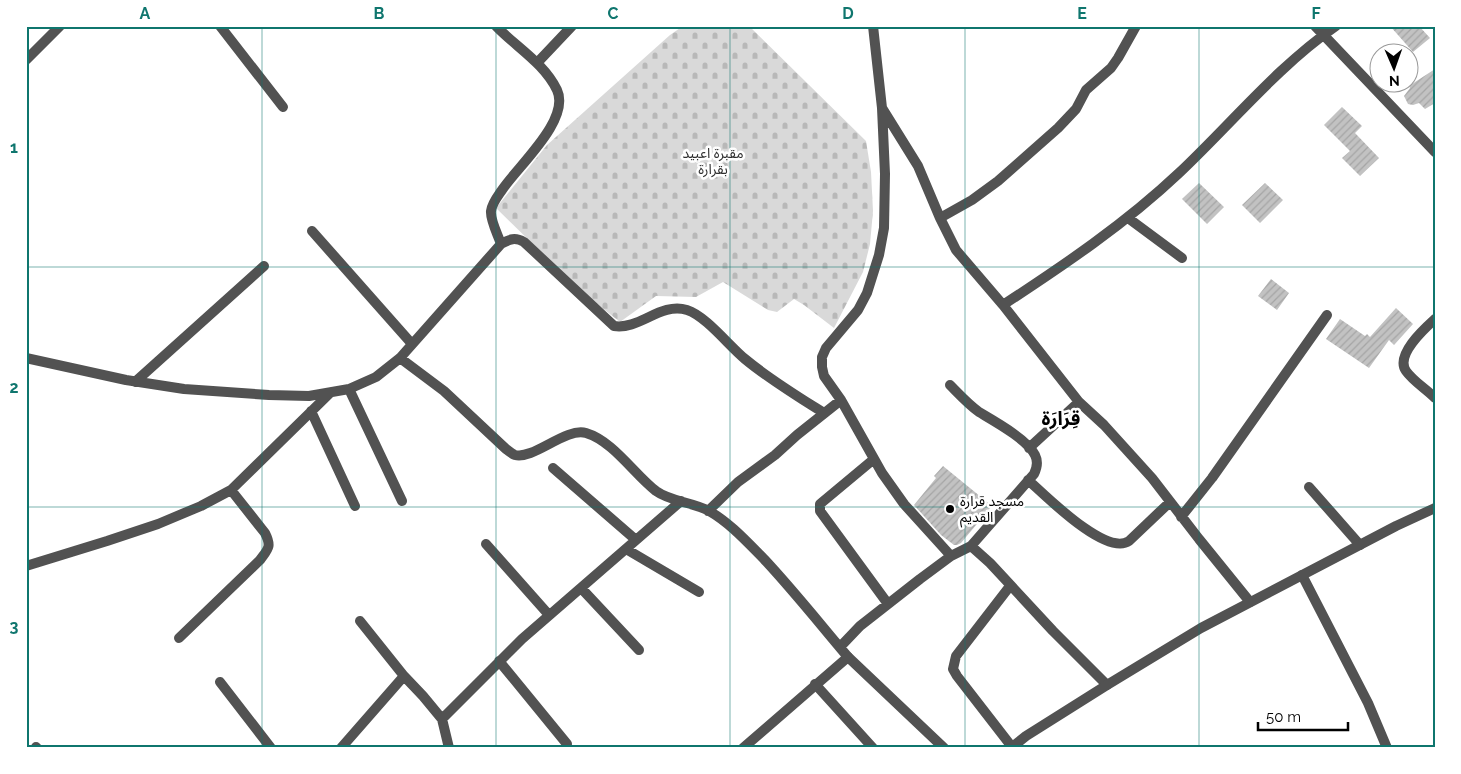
<svg xmlns="http://www.w3.org/2000/svg" width="1461" height="774" viewBox="0 0 1461 774" font-family="Raleway,'Noto Sans Arabic',sans-serif">
<defs>
<pattern id="cemetery-stones" width="16" height="16" patternUnits="userSpaceOnUse" patternTransform="scale(1.25)"><rect width="16" height="16" fill="#d9d9d9"/><path d="M2 7V4a2 2 0 0 1 4 0v3zM10 15v-3a2 2 0 0 1 4 0v3z" fill="#b8b8b8"/></pattern>
<pattern id="building-hatch" width="6" height="6" patternUnits="userSpaceOnUse" patternTransform="scale(1.25)"><rect width="6" height="6" fill="#c2c2c2"/><path d="M-1 1l2-2M0 6l6-6M5 7l2-2" fill="none" stroke="#a5a5a5"/></pattern>
</defs>
<rect width="100%" height="100%" fill="#fff"/>
<path fill="url(#cemetery-stones)" d="M683,26H749L866,141L871,172L873,211L870,244L863,272L834,328L804,305L794,299L777,312L768,310L723,282L696,297L656,296L620,322L582,292L496,208L547,145L670,35Z"/>
<path fill="url(#building-hatch)" d="M1390,26H1419L1430,38L1413,52Z
M1435,69V103L1425,109L1419,103L1413,105L1408,104L1404,96L1410,88L1409,86Z
M1342,107L1362,126L1355,133L1379,158L1360,176L1342,158L1350,151L1324,125Z
M1199,183L1224,207L1207,224L1182,199Z
M1265,183L1283,200L1260,223L1242,205Z
M1271,279L1289,293L1277,310L1258,296Z
M1396,308L1413,324L1394,345L1389,340L1369,368L1326,339L1340,319L1365,336L1367,334L1370,337Z
M943,466L992,506L961,543L957,545H954L941,535L914,505L936,478L934,476Z"/>
<g fill="none" stroke-linecap="round" stroke-linejoin="round">
<path stroke="#525252" stroke-width="10" d="M220,26L283,107
M496,26C516,47 544,63 557,90C571,120 517,167 502,190C498,196 492,203 491,211C490,220 498,235 501,244
M873,26L882,108L885,174L884,228L879,255L867,293L858,310L826,348L822,357V367L824,376L841,400L882,473L904,504L951,556
M1315,26L1435,152
M26,60L60,26
M537,63L572,26
M882,108L918,166L940,218L956,250L1003,305L1079,402L1104,425L1152,478L1199,539L1250,602
M940,218L972,200L998,181L1058,128L1076,109L1086,90L1111,68L1118,58L1136,26
M1128,218L1182,258
M312,231L412,344
M1003,305C1064,265 1125,224 1179,173C1231,124 1277,67 1336,26
M1435,319C1424,329 1395,355 1406,371C1413,381 1426,389 1435,398
M26,358L126,380L184,389L269,395L309,396L349,389L376,377L400,358L501,244C510,239 515,237 524,242L614,326C640,330 660,302 687,310C706,316 729,346 745,359C769,379 797,396 824,413
M400,358L444,391L506,449C509,451 512,454 515,455C533,460 566,427 586,433C613,441 634,474 656,491C671,502 693,502 709,511C730,523 747,542 764,559C793,590 820,624 848,657
M135,382L264,266
M349,389L402,501
M311,411L355,506
M1029,448L1079,402
M874,459L820,504V511L888,604
M553,468L636,540
M1028,480C1045,495 1106,557 1129,541L1170,502
M1309,487L1360,545
M708,511L738,482L775,455L797,435L841,400
M1181,517L1212,478L1327,315
M486,544L549,615
M971,546L990,563L1053,631L1107,685
M626,549L699,592
M26,566L107,541L158,524L201,506L231,490L329,394
M1302,575L1368,703L1387,748
M1010,586L956,656L953,669L957,676L1012,747
M581,588L639,650
M360,621L404,676L423,696L442,719L449,748
M179,638L260,560C268,549 272,547 265,533L231,490
M840,647L860,626L920,579L951,556L971,546L1034,474C1037,468 1038,461 1035,455C1027,439 994,421 979,412C968,404 959,394 950,385
M499,661L567,744
M220,682L271,748
M815,684L873,748
M442,719L522,639L681,501
M36,747L37,748
M341,748L404,676"/>
<path stroke="#525252" stroke-width="10" d="M743,748L848,657L944,748
M1011,748L1026,736L1107,685L1201,628L1396,526L1435,508"/>
</g>
<path fill="none" stroke="#0f766e" stroke-width="1" stroke-opacity="0.55" d="M262,26V748M496,26V748M730,26V748M965,26V748M1199,26V748M26,267H1435M26,507H1435"/>
<circle fill="#000" stroke="#fff" stroke-width="2" cx="950" cy="509" r="5"/>
<g text-anchor="middle" stroke-width="5" stroke-linejoin="round" paint-order="stroke">
<g font-size="14" fill="#303030" stroke="#fff">
<text x="713" y="158">مقبرة اعبيد<tspan x="713" dy="16">بقرارة</tspan></text>
</g>
<g font-size="14" fill="#000" stroke="#fff" text-anchor="start">
<text x="960" y="506">مسجد قرارة<tspan x="960" dy="16">القديم</tspan></text>
</g>
<g font-size="19" font-weight="bold" fill="#000" stroke="#fff">
<text x="1061" y="425">قِرَارَة</text>
</g>
</g>
<rect width="1461" height="774" fill="none" stroke="#ffffff" stroke-width="55"/>
<g transform="translate(1394 68) rotate(178)"><circle r="24" fill="#ffffff" stroke="#999999"/>
<path d="M0-4L9 19L0 12L-9 19Z" fill="#000000"/>
<text y="-8" font-size="14" font-weight="bold" text-anchor="middle" fill="#000000">N</text>
</g>
<path d="M1258 722v8h90v-8" fill="none" stroke="#000000" stroke-width="2.5"/>
<text x="1266" y="722" font-size="15" fill="#000000" stroke="#ffffff" stroke-width="4" paint-order="stroke">50 m</text>
<rect x="28" y="28" width="1406" height="718" fill="none" stroke="#0f766e" stroke-width="2"/>
<g font-size="16" text-anchor="middle" font-weight="bold" fill="#0f766e">
<text x="145" y="19">A</text>
<text x="379" y="19">B</text>
<text x="613" y="19">C</text>
<text x="848" y="19">D</text>
<text x="1082" y="19">E</text>
<text x="1316" y="19">F</text>
<text x="14" y="153">1</text>
<text x="14" y="393">2</text>
<text x="14" y="632">3</text>
</g>
</svg>
